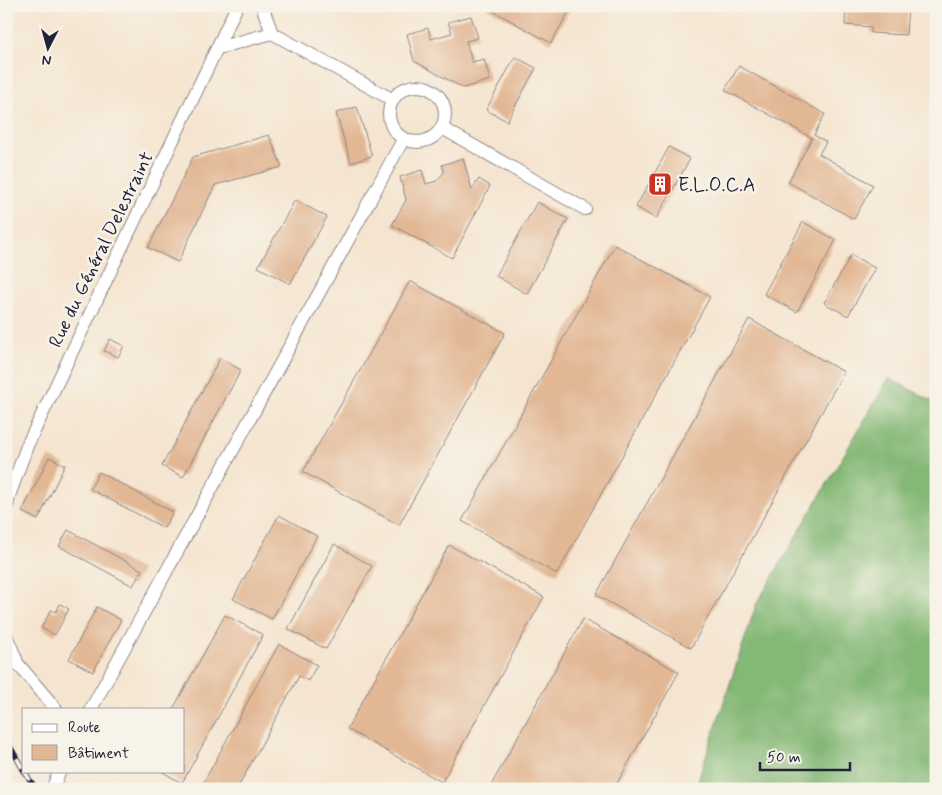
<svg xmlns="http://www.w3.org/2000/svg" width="942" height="795" viewBox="0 0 942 795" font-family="Mynerve,sans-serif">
<rect width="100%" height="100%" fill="#f7f3e8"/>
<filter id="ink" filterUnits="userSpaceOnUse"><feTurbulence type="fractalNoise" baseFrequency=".02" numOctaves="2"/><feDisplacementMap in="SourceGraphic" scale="10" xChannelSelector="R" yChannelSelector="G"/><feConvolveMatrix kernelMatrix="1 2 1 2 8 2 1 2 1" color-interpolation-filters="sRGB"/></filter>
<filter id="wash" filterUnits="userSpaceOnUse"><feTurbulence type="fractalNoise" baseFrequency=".0096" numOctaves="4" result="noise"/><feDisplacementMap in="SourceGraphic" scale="20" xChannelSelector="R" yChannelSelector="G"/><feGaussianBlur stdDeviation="1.12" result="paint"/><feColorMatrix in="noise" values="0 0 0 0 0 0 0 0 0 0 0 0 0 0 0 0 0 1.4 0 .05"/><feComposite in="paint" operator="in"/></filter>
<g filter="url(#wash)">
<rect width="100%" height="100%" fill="#f5e5d0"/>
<path fill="#83b874" stroke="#526d58" d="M889,378L936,403V789H695L756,605Z"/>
<g id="blocks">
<path fill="#e2b794" d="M484,6H572L551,43Z
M846,6H908L906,35L871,33V27L845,25Z
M471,16L478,38L466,41L472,62L484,59L490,80L463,88L414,61L407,34L428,28L431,39L452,33L448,22Z
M515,57L536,68L507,121L486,110Z
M739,66L825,114L814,135L826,142L819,154L873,185L854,219L788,182L812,138L725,90Z
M357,107L372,156L351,163L336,113Z
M269,135L282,167L215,185L178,262L148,248L193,157Z
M669,147L690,159L656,219L636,207Z
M463,158L472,190L479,179L490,186L452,258L392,225L406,200L400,177L422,170L426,184L437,181L444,172L442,165Z
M295,200L327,217L290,284L258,267Z
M537,202L568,219L527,294L496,276Z
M803,222L836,240L797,312L764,294Z
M615,245L710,297L557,574L462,521Z
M851,255L875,268L848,316L824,303Z
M410,281L505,333L399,525L303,472Z
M749,319L844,372L691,648L596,595Z
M110,339L124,346L118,357L104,351Z
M220,358L241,370L183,477L162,466Z
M49,457L65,465L38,520L22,512Z
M99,472L173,512L164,528L90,489Z
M279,515L317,536L272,619L233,599Z
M68,530L142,570L133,586L59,546Z
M334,544L372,566L326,649L288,629Z
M449,545L544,597L442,782L347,729Z
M60,604L69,609L55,635L41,628L51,610L56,612Z
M97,607L121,620L93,672L69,659Z
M225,615L263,635L182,783L161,771H184V709H173Z
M583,619L679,672L614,789H489Z
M279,644L317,665L308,681L299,676L237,789H200Z"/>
</g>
</g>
<g filter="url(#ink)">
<use href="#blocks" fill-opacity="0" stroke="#8c8486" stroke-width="1"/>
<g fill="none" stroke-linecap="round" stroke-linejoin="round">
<g stroke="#8c8486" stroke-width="14">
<path id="minor" d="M272,33L393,100
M218,48L272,33L262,6
M389 114a28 28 0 1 1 56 0a28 28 0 1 1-56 0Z
M442,128L585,209
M6,512L9,496L27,446L237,6
M6,635L18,664L56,709
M91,709L404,138
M52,789L60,771"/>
</g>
<use href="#minor" stroke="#fff" stroke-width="12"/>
<g stroke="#22223b" stroke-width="5.5">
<path id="rail" d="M6,739L24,771
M24,771L36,789"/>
</g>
<use href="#rail" stroke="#f7f3e8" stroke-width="4" stroke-dasharray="11" stroke-linecap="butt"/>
</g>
</g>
<defs>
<g id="building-square" transform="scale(1.25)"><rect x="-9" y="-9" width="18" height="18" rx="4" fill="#c8321e" stroke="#f7f3e8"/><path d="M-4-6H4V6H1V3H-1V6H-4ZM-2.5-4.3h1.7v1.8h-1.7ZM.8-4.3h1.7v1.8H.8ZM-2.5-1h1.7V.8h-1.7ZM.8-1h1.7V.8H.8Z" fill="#fff"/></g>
</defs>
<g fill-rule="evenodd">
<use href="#building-square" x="660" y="184"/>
</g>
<g text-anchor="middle" stroke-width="5" stroke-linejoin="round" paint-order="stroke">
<g font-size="19" fill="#22223b" stroke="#f7f3e8" text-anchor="start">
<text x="678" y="191">E.L.O.C.A</text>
</g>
<g font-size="19" fill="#22223b" stroke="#f7f3e8">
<text transform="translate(100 249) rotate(-64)" y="7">Rue du Général Delestraint</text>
</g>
</g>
<rect width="942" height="795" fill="none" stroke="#f7f3e8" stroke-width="25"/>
<rect x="22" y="708" width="162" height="65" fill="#f7f3e8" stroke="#a29fa3"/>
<rect x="32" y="724" width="25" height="8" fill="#ffffff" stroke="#a29fa3"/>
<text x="68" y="732" font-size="15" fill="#22223b">Route</text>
<rect x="32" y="745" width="25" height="15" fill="#e2b794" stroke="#a29fa3"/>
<text x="68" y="758" font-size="15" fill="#22223b">Bâtiment</text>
<g transform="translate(48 48) rotate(186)" stroke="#f7f3e8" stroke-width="4" paint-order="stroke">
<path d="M0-4L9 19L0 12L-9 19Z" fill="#22223b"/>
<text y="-8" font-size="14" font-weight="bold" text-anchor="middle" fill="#22223b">N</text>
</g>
<path d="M760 762v8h90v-8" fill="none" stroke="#22223b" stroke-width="2.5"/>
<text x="767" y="762" font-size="15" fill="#22223b" stroke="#f7f3e8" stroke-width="4" paint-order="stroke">50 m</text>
</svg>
